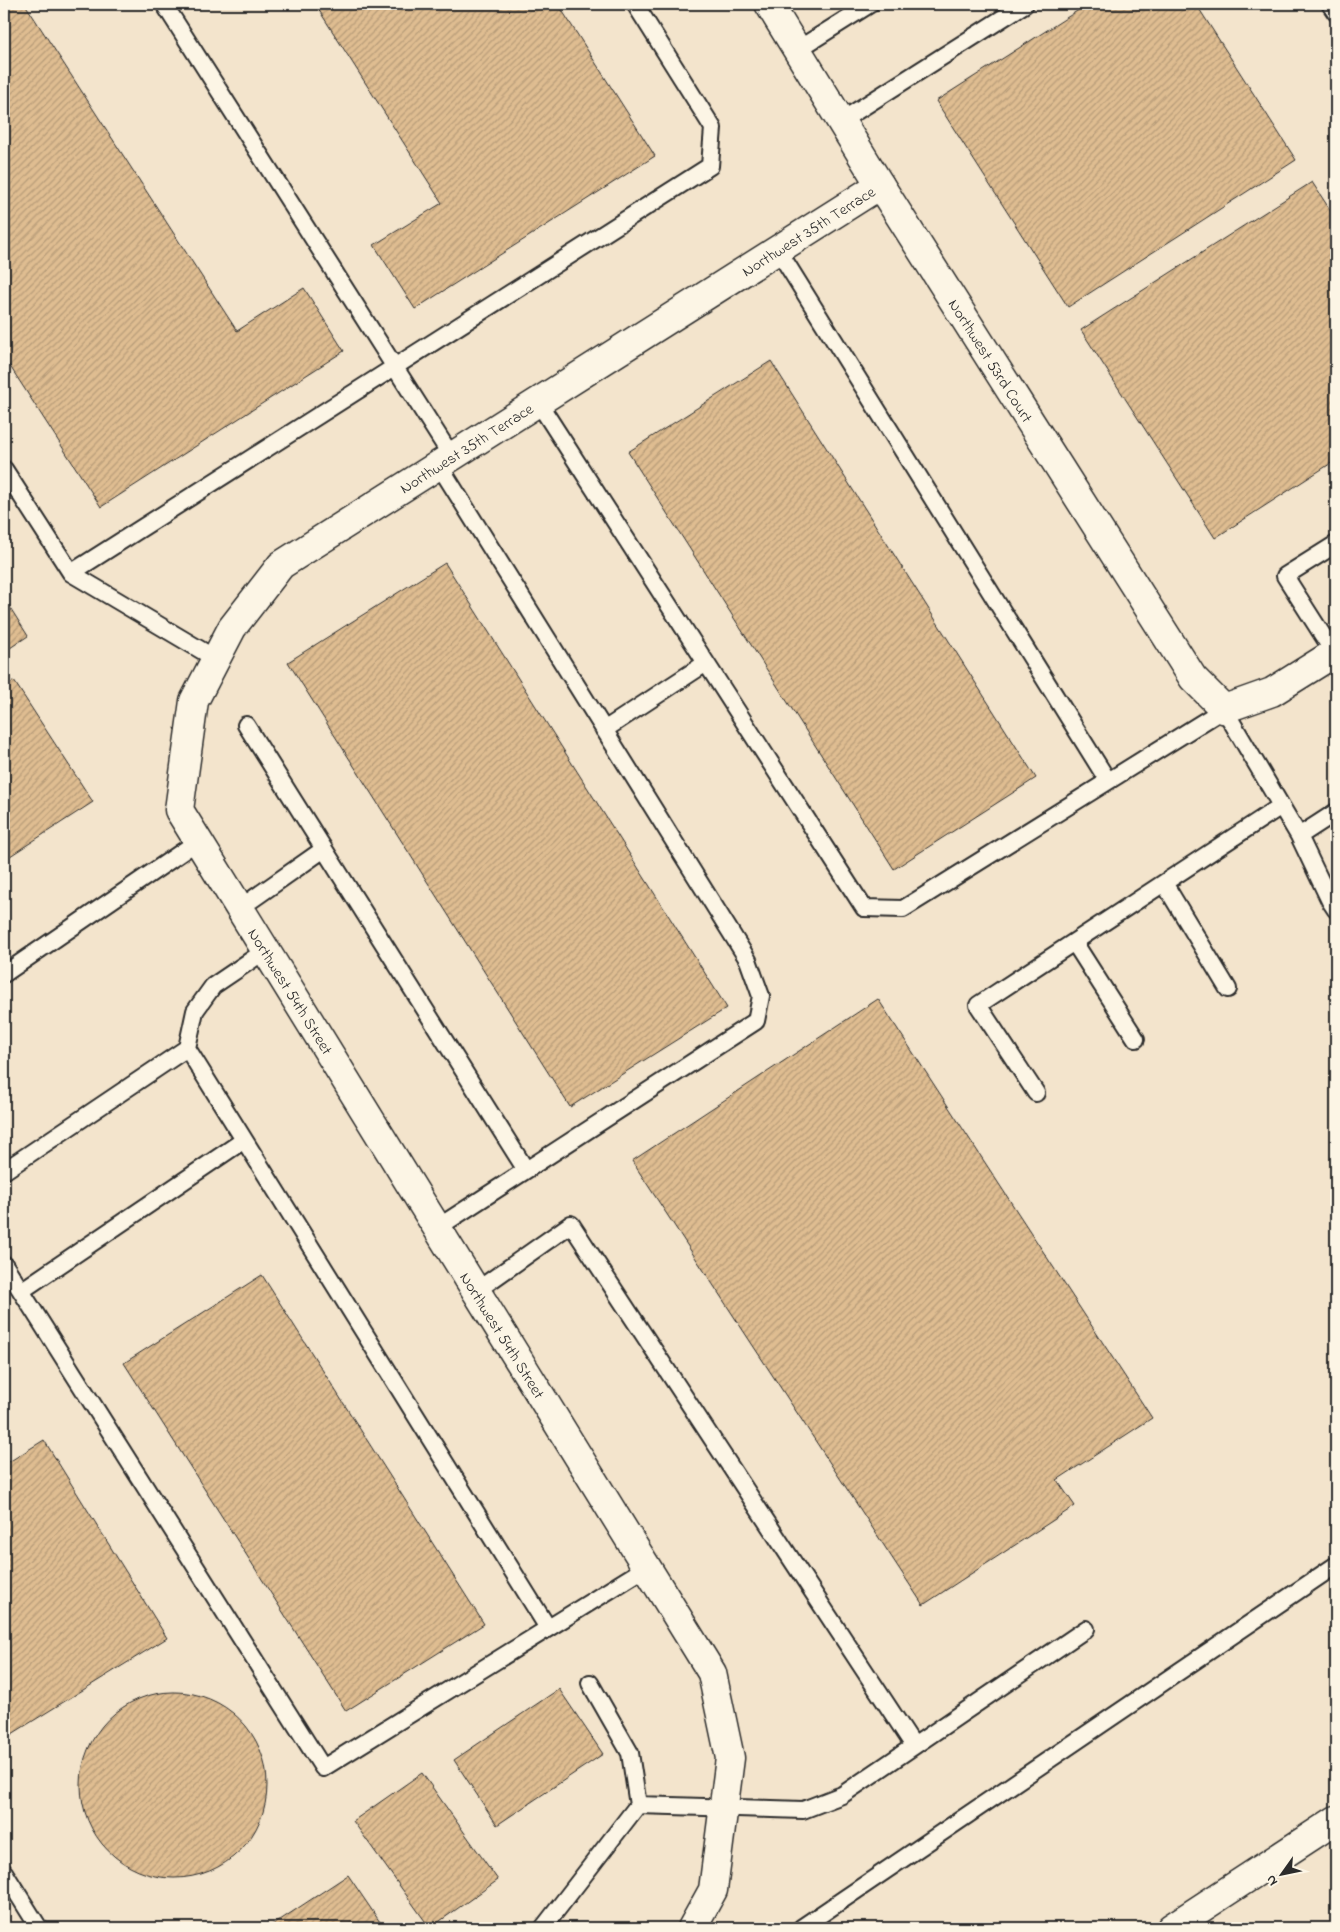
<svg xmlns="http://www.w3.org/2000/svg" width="1340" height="1932" viewBox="0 0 1340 1932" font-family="'Indie Flower',sans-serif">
<defs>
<pattern id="building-hatch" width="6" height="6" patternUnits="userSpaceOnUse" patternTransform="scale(1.25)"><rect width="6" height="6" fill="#dfbd91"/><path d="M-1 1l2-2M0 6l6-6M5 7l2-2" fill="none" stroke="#b59a77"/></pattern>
</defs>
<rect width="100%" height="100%" fill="#f3e4cc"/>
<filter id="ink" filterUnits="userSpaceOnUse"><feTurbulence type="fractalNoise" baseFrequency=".02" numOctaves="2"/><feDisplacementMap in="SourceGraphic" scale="10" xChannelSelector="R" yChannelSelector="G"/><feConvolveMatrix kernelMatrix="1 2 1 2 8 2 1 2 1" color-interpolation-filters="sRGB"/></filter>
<g filter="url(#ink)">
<path fill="url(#building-hatch)" stroke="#2b2b2b" d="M15,4H25L237,331L304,288L344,351L101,507L4,357V11Z
M315,4H558L655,156L415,309L374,245L442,203Z
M1088,4H1196L1296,160L1068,307L936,101Z
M1312,182L1336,219V460L1215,538L1081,330Z
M771,361L1036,778L894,869L628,452Z
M445,563L727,1008L570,1107L288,662Z
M4,598L28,636L4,652Z
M14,681L93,802L4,860V688Z
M878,999L1152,1418L1057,1480L1075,1506L923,1605L632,1161Z
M262,1275L484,1624L346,1711L124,1363Z
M44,1440L167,1638L7,1737L4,1732V1465Z
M559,1689L603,1754L497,1825L454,1760Z
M81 1785a93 93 0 1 1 186 0a93 93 0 1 1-186 0Z
M422,1773L498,1880L430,1928L353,1821Z
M348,1875L384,1928H268Z"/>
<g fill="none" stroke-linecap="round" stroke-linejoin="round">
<g stroke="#2b2b2b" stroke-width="20">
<path id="lane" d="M164,4L452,457
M1330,4L1336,13
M797,50L870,4
M841,121L1025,4
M778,250L1108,781
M538,402L864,908L903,909L1224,709L1299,836L1336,812
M4,469L71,573L710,166L713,128L635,4
M71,573L216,659
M1334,653L1285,576L1336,544
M246,725L526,1170
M604,730L706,663
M1299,836L1330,901L1336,910
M1164,883L1228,989
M240,908L324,849
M1074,942L1136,1039
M4,974L198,841
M187,1048L548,1628
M1036,1093L978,1005L1281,806
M4,1171L187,1048L195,1011L213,986L266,950
M437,1228L756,1021L761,996L748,960L439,465
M4,1264L323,1768L647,1567
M21,1291L244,1140
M476,1291L571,1224L914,1746
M590,1683L630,1753L638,1805
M4,1872L39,1928
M543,1928L638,1805L803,1810L842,1795L1086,1629
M801,1928L1336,1565"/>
</g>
<g stroke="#2b2b2b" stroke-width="31">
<g id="street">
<path id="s1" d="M769,4L880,185L1193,678L1224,709L1272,692L1336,652"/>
<path id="s2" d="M692,1928L713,1890L730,1758L712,1673L179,810L194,701L232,628L281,565L880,185"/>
<path d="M1171,1928L1336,1820"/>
</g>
</g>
<use href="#lane" stroke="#fcf5e5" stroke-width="16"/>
<use href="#street" stroke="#fcf5e5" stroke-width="28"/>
</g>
</g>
<g text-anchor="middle" stroke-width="4.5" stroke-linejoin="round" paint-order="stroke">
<g font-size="16" fill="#2b2b2b" stroke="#fcf5e5">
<text dy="6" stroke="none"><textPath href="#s2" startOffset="2174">Northwest 35th Terrace</textPath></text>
<text dy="6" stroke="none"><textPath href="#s1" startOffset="420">Northwest 53rd Court</textPath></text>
<text dy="6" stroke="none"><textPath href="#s2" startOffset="1769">Northwest 35th Terrace</textPath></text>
<text transform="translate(291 991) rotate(58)" y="6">Northwest 54th Street</text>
<text transform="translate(503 1335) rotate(58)" y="6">Northwest 54th Street</text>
</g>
</g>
<rect width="1340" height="1932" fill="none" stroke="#fcf5e5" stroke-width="20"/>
<rect x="10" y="10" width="1320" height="1912" fill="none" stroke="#2b2b2b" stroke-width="2" filter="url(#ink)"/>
<g transform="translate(1282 1874) rotate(237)" stroke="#fcf5e5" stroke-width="4" paint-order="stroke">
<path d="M0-4L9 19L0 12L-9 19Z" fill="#2b2b2b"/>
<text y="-8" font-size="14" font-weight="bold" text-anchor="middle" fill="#2b2b2b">N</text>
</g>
</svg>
